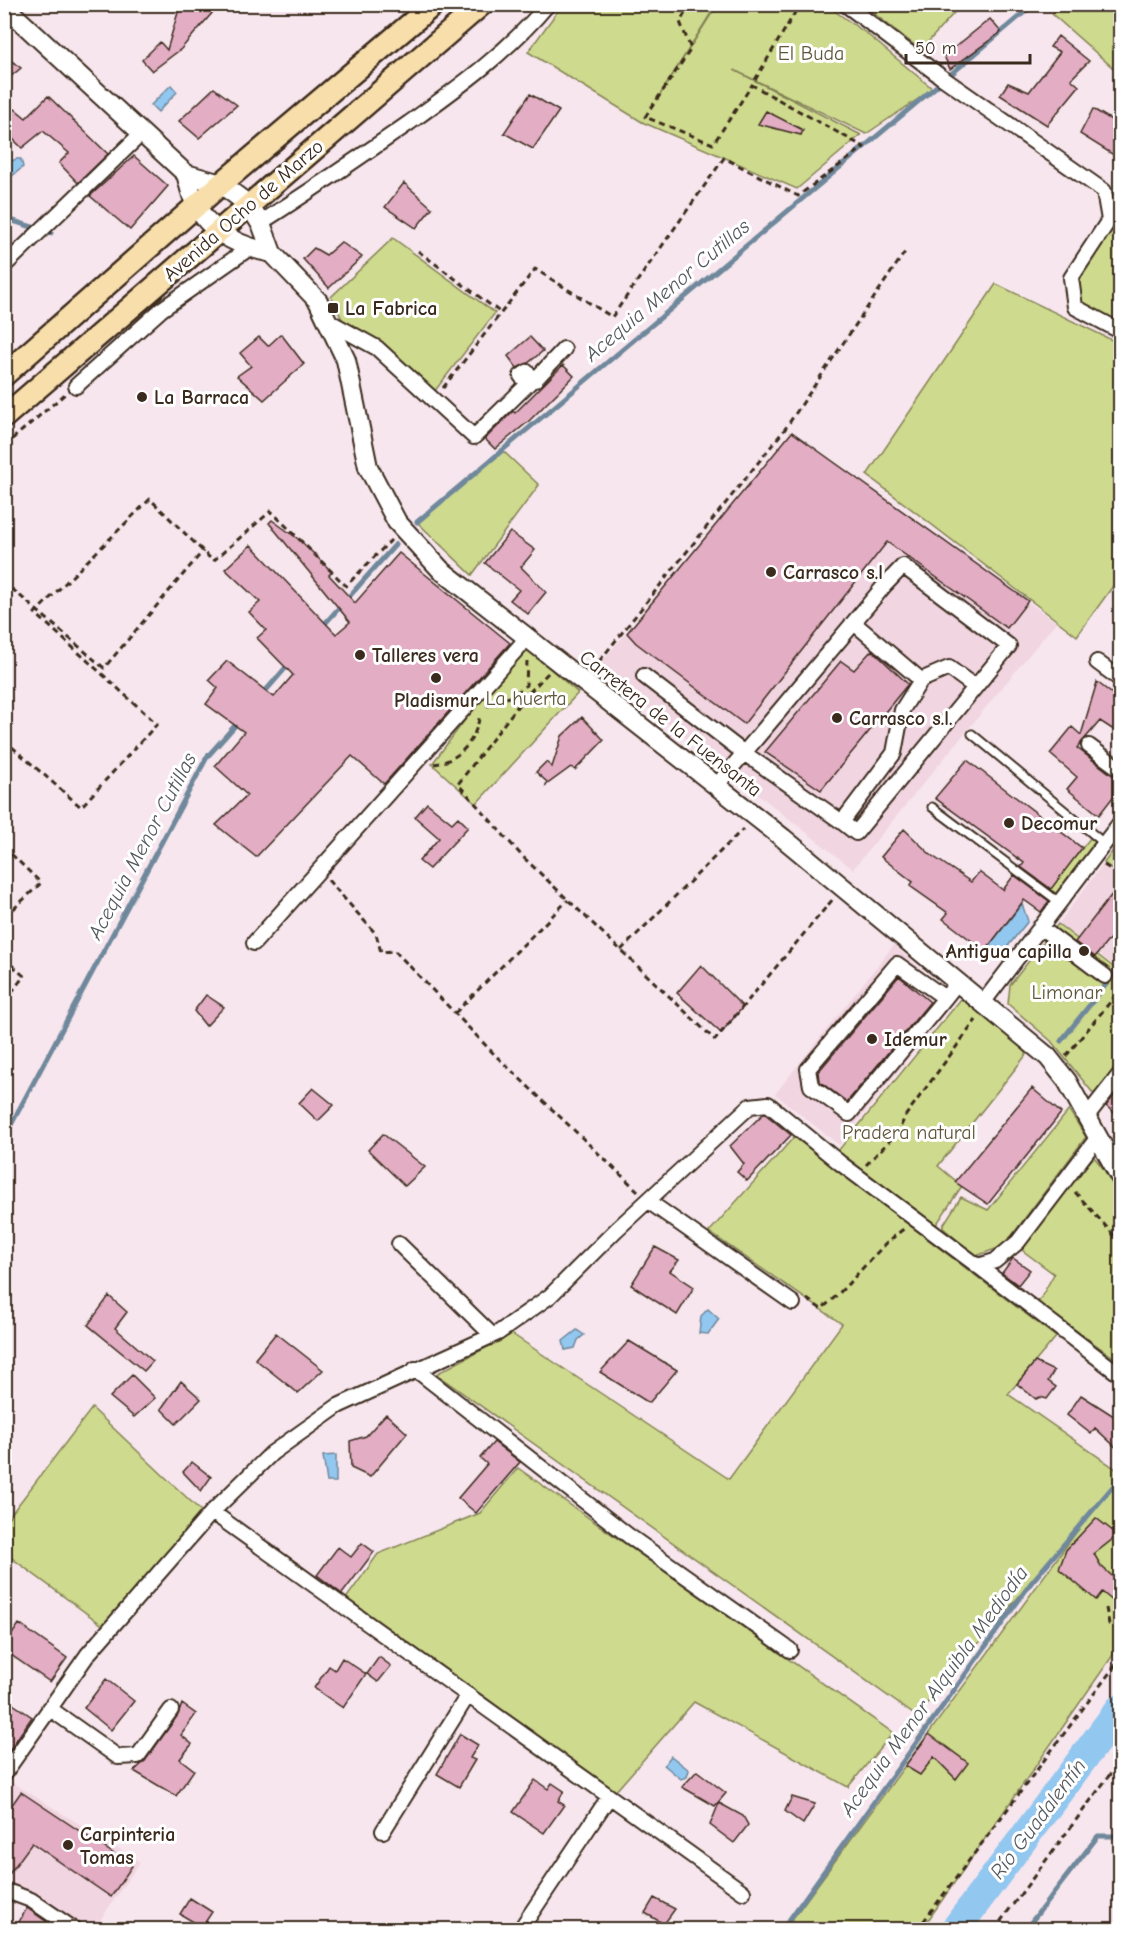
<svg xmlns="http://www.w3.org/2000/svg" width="1125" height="1934" viewBox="0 0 1125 1934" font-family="'Comic Neue',sans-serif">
<rect width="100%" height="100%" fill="#f7e6ed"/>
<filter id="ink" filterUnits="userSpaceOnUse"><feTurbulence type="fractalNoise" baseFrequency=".0167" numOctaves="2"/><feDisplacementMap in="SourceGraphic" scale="12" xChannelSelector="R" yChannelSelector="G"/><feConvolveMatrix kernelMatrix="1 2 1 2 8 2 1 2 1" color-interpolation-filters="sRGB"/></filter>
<g filter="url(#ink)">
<path fill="#f1d5e1" d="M792,432L1056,622L853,869L597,668Z
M1104,863L1120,875V959L1115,966L1058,924Z
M894,945L955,1000L839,1145L775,1094Z
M10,1781L140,1862L94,1929H82L5,1881L4,1791Z"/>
<path fill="#ceda8d" stroke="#848256" stroke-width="1.5" d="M562,5H716L660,95L717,5H826L867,34L933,89L866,134L734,70L861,135L797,189L642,122L528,52Z
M863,5H961L921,50Z
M1062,5H1120V74L1052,14Z
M1120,209V324L1075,307L1077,269Z
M393,238L495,313L434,392L343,321L331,297Z
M996,284L1120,344V589L1113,586L1077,636L867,475Z
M502,450L539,485L472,575L417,522Z
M522,644L578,693L476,804L432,764Z
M1091,837L1096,841L1050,901L1044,896Z
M1120,841V875L1104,863Z
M1058,924L1117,970L1120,965V1068L1097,1098L1051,1041L1008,1004L1010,985Z
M961,999L1009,1033L1027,1054L938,1166L962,1186L936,1225L838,1151Z
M1069,1110L1086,1137L1004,1246L976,1256L942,1227L961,1197L988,1210Z
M794,1137L1056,1337L1008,1394L1120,1472V1478L1112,1487L1120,1480V1645L922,1929H785L1089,1515L916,1716L436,1374L512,1334L729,1479L842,1324L709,1232Z
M1094,1157L1120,1189V1362L1038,1303L1054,1274L1015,1245Z
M92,1408L201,1511L105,1627L5,1553V1522Z
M518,1468L893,1733L848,1787L694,1702L615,1792L345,1600L378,1554L480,1513Z"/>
<path fill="#92c7f0" stroke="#6f889c" stroke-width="1.5" d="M171,85L177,92L158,112L151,105Z
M16,159H21L23,167L11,177L5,171V164Z
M1022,904L1028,921L1000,956L985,951Z
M708,1309L719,1319L708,1334L699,1333L701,1316Z
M577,1330L584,1335L578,1340L575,1348L565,1350L563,1341Z
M336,1455V1482H327L323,1456Z
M671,1756L689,1770L687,1777L681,1779L664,1765Z"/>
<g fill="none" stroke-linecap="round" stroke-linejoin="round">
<path stroke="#6f889c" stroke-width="5" d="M950,75L1034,4
M4,218L51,233
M417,522L939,84
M321,628L396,544
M262,695L289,664
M1112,976L1120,965
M1061,1041L1108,982
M4,1138L207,757L240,720
M782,1930L1031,1583L1120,1478
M1025,1930L1098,1836H1120"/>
<path stroke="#92c7f0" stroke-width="30" d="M955,1930L1120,1709"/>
</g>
<path fill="#e3adc4" stroke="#3b2a1e" stroke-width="1.5" d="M184,4H203L213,12L181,49L152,71L142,60L160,42L167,50L179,9Z
M990,19L1001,32L950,69L944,56Z
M1058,36L1089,61L1071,79L1079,86L1047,125L1000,95L1008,83L1029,92L1060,52L1050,47Z
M4,55L21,68L4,82Z
M214,88L237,105L199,138L179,121Z
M530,94L559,111L533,149L504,133Z
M48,96L108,154L78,183L59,163L69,153L43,131L22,148L4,130V119L15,109L26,118Z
M1093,109L1120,125V159L1080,134Z
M766,111L803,130L801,135L758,124Z
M134,156L168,186L130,230L90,196Z
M404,183L432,208L416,228L385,207Z
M341,242L362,257L329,288L303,259L314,248L326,255Z
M281,334L304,364L264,400L237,376L251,366L240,353L259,337L268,346Z
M530,337L543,351L528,363L517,368L508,356Z
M563,365L574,376L529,421L495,449L485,439L513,411L515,413Z
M792,432L1028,601L1007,628L887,542L744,724L636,643L627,633Z
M272,520L301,541L332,572L329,575L355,603L399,553L510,643L384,784L352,756L256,857L216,825L247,795L215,766L244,732L206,704L218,688L209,680L227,661L274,697L293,675L257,638L266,630L249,612L260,602L225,569L251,545L336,634L350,622L269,523Z
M510,532L535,550L521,567L546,592L528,614L510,600L519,590L485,563Z
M872,650L908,684L821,790L765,752L841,661L854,670Z
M1097,682L1120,700V734L1100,721L1077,748L1120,781V788L1099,815L1067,789L1077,777L1050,754L1072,727L1081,735Z
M582,717L604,740L575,770L571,767L546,785L547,782L536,772L546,762L552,767L562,736Z
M967,760L1082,848L1051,889L1021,867L1024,863L935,798Z
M427,803L452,823L458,817L468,827L429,869L419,861L439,838L415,817Z
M904,829L931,855L971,882L979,872L1003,890L1014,875L1049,901L1041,912L1024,900L985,951L943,919L948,913L910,886L913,882L881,857Z
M1120,884V926L1095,957L1075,942Z
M701,965L743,1007L721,1033L677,993Z
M899,976L930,1002L847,1102L819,1081L818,1072Z
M206,995L224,1007L206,1026L194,1011Z
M313,1088L334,1105L318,1121L299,1103Z
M1032,1088L1061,1113L988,1204L955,1182Z
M1120,1088V1118L1106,1106Z
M764,1113L791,1135L747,1181L737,1172L744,1164L730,1146Z
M383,1134L425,1167L405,1186L368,1150Z
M655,1247L679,1260L670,1271L694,1287L677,1315L631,1285Z
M1013,1258L1030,1270L1018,1285L1002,1273Z
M109,1296L127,1312L115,1328L153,1361L144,1371L88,1325Z
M276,1333L323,1370L298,1393L255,1359Z
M629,1341L677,1370L649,1403L600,1372Z
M1035,1362L1054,1371L1048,1381L1056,1387L1047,1399L1040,1397L1036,1399L1017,1384Z
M132,1375L155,1398L134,1417L110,1397Z
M181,1381L201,1399L176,1424L161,1409Z
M1081,1395L1120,1420V1451L1095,1428L1091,1434L1067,1415Z
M386,1414L407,1433L370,1477L351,1468L350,1441L366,1436Z
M494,1442L520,1462L476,1513L458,1498L487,1464L480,1458Z
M192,1462L211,1477L201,1491L183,1472Z
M1096,1518L1118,1535L1094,1554L1101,1566L1120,1583V1607L1102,1592L1096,1600L1059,1569L1066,1550Z
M362,1543L374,1552L342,1594L317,1575L338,1547L351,1557Z
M19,1624L67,1658L50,1682L4,1650V1646Z
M379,1657L391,1666L378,1682L367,1674Z
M342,1658L366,1674L343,1708L314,1688L329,1666L335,1670Z
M106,1679L134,1701L111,1730L84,1708Z
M4,1698L32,1717L4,1758Z
M182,1704L196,1714L181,1735L192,1744L180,1759L194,1770L176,1796L134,1771L145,1761L178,1715Z
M460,1734L478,1745L470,1758L475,1760L459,1787L437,1774Z
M929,1734L968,1763L956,1779L934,1757L920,1775L905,1766Z
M697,1771L726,1793L715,1806L682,1787Z
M535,1780L548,1789L552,1783L564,1791L558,1801L564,1805L544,1833L513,1812Z
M21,1792L132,1866L111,1897L32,1843L4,1881V1816Z
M792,1797L815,1804L803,1824L785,1811Z
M719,1803L743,1816L748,1825L734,1843L710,1825Z
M190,1898L212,1912L202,1927L180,1914Z
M654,1898L675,1909L664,1924L645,1913Z
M27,1908L47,1922L44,1929H15Z"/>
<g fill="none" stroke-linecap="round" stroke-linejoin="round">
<g stroke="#3b2a1e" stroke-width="11">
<path id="lane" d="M972,734L1105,844
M932,807L1059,902"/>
</g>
<g stroke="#3b2a1e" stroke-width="18">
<path id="street" d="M845,4L940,76L1104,191L1109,220L1071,278L1075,307L1120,331
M260,223C311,191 360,157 409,123C459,87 508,52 548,4
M4,266L142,133
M328,321L377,348L474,437L529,383L521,376L527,372L535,380L564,349
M76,386L162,309L248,249
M1097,662L1120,679
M644,676L744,753L854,623L921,680L902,710L894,753L842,822L744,753L884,586L903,566L1009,646L856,833L842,822
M921,680L949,668L975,687
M1089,746L1120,769
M716,786L744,753
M1040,927L1105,976
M254,943L527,638
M945,998L897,964L808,1069L811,1086L849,1114L945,998L957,983
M982,1004L1120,823
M1087,1116L1120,1074
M648,1201L793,1303
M399,1244L492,1335
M978,1266L1115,1371
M415,1369L629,1536L790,1650
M212,1512L743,1892
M49,1708L118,1757L138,1756L171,1710
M4,1774L88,1654L212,1512L272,1453L338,1406L498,1333L550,1296L616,1230L750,1106L768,1104L840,1163L978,1266L995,1261L1018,1242L1098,1137
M383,1831L468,1695
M4,1890L31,1900L75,1930
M520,1930L609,1797"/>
</g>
<g stroke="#3b2a1e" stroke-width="22">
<path id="secondary" d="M4,6L186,174L221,184L249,205L262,226L272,253L318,301L346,360L368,467L397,522L441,570L783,838L1048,1057L1067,1081L1120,1177
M186,174C189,184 191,196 196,205C211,234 242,247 272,253"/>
</g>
<g stroke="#3b2a1e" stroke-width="26">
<path id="primary" d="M4,375L221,184L434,4
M4,417L482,4"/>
</g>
<path stroke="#3b2a1e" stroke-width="3" stroke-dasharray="6 4.5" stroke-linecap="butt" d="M690,4L680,22L691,49L645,117L713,144L752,85
M418,251L501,313
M443,388L535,269L612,317L724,158L798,196L864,147L752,85L800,4
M4,446L65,394
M4,582L104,668L203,551
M593,669L785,429L907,249
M548,673L523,699L458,784L522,856L715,1040L833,899
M487,706L514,695L526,685L527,661
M4,740L81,807L157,724L35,613L150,499L213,561L271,511L346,586L391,540
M434,764C460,761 476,740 480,714
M4,847L41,883L4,918
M1104,865L1120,875
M328,880L376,934L381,952L395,951L495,1055L638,1191
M621,950L743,829
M4,958L24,976L4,1002
M455,1013L568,900
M1066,1056L1120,990
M866,1165L898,1132L906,1115L976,1020
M1075,1192L1120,1242
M807,1299L821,1309C852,1285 873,1251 905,1228
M1106,1608L1109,1624L1120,1623
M917,1930L1120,1659
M994,1930L1120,1761"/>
<use href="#lane" stroke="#fff" stroke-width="7"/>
<use href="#street" stroke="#fff" stroke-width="14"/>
<use href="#secondary" stroke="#fff" stroke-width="18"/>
<use href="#primary" stroke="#f8deab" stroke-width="21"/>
</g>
</g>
<g fill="#3b2a1e" stroke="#fff" stroke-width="2">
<rect x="327" y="302" width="12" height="12" rx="3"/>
<circle cx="142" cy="397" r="6"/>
<circle cx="771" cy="572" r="6"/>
<circle cx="360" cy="655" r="6"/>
<circle cx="436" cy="678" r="6"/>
<circle cx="837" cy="718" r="6"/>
<circle cx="1009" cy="823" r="6"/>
<circle cx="1084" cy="951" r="6"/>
<circle cx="872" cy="1039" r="6"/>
<circle cx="68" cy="1845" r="6"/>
</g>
<g text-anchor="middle" stroke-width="6" stroke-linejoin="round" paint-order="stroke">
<g font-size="20" fill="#60563a" stroke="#fff">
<text x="811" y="60">El Buda</text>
<text x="526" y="705">La huerta</text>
<text x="1067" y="999">Limonar</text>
<text x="909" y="1139">Pradera natural</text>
</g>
<g font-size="20" fill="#3b2a1e" stroke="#fff">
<text transform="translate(243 210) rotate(-41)" y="7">Avenida Ocho de Marzo</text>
<text transform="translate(671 723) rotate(38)" y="7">Carretera de la Fuensanta</text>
</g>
<g font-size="20" font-weight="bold" fill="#3b2a1e" stroke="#fff" text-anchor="start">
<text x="345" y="315">La Fabrica</text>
<text x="154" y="404">La Barraca</text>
<text x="783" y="579">Carrasco s.l</text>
<text x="372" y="662">Talleres vera</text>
<text x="436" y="707" text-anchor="middle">Pladismur</text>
<text x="849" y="725">Carrasco s.l.</text>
<text x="1021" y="830">Decomur</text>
<text x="1072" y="958" text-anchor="end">Antigua capilla</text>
<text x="884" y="1046">Idemur</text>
<text x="80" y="1841">Carpinteria<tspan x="80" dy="23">Tomas</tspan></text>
</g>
<g font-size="21" font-style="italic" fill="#55595d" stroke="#fff">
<text transform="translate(667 290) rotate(-40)" y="7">Acequia Menor Cutillas</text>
<text transform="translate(142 846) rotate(-62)" y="7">Acequia Menor Cutillas</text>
<text transform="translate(934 1691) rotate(-54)" y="7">Acequia Menor Alquibla Mediodía</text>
<text transform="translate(1038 1819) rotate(-53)" y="7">Río Guadalentín</text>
</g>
</g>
<rect width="1125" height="1934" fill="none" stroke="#fff" stroke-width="24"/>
<rect x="12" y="12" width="1101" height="1910" fill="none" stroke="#3b2a1e" stroke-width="2" filter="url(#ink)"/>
<path d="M906 54v9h124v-9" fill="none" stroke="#3b2a1e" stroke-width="3"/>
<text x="915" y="54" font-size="18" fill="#3b2a1e" stroke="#ffffff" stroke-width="4.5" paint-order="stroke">50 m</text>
</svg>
